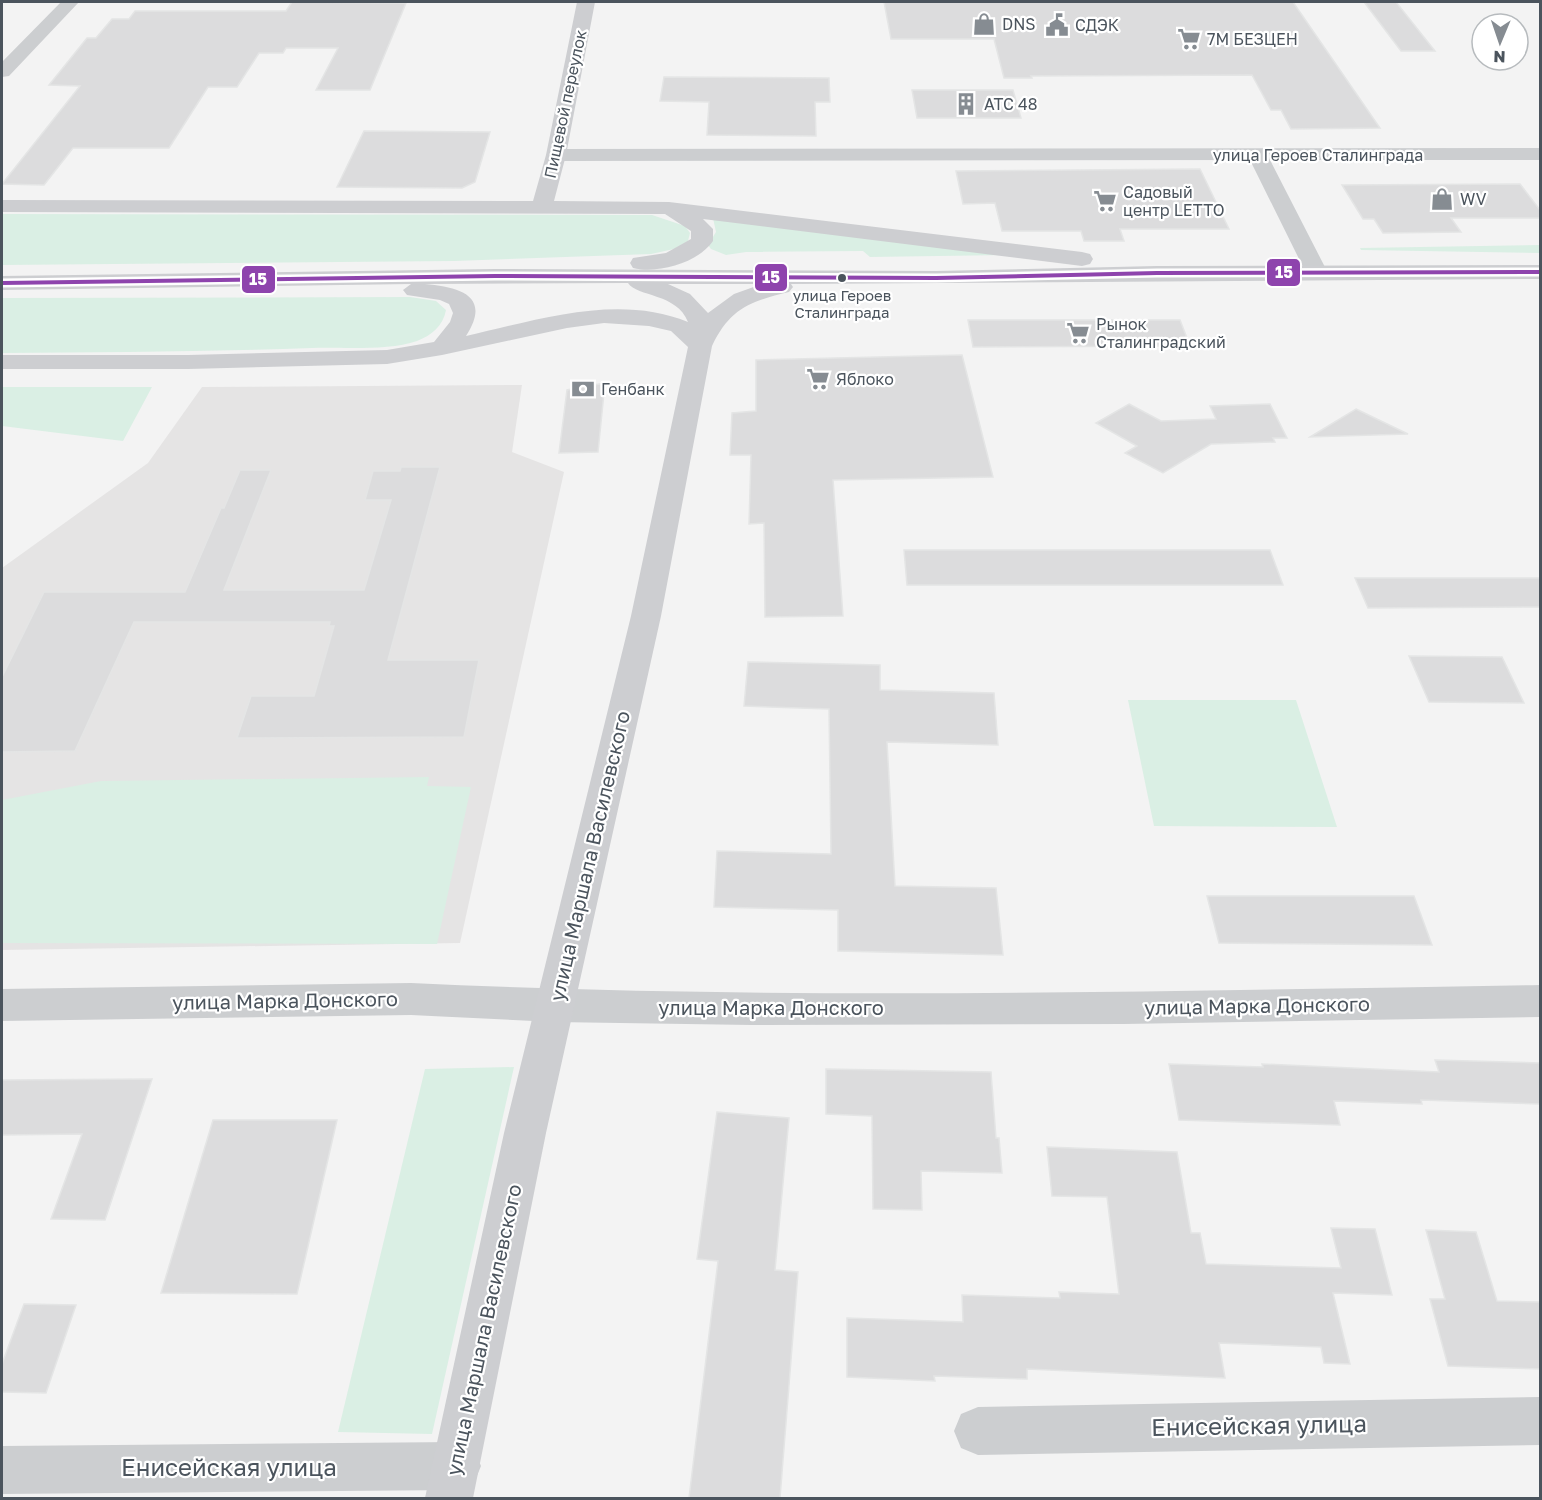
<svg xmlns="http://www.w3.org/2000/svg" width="1542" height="1500" viewBox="0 0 1542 1500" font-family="'Golos Text',sans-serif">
<rect width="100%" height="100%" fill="#f3f3f3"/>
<path fill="#e5e4e4" d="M522,385L512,452L564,472L460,943L2,950V568L148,463L202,387Z"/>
<path fill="#daefe4" d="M2,214L652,215L685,226L690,233L688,241L674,249L651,254L454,261L2,265Z
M713,218L1007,255L870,257L863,251L746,252L726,255L711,249L708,245L716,232Z
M1540,245V253L1361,250L1360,248Z
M410,297L436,301L446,310C443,326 432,335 417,341C388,351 343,347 312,348C209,352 105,352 2,353V298Z
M2,387H152L123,441L2,426Z
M1128,700H1296L1337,827L1154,826Z
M429,777L427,786L471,787L437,944L2,943V800L101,781Z
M514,1067L432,1434L338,1432L425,1069Z"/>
<path fill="#dcdcdd" stroke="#e4e5e5" stroke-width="1.5" d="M292,2L406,3L370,90H316L338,48H286L283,53H259L237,87H208L169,148H73L44,185L2,184L80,86L49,85L87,38H96L112,19H129L135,11H286Z
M884,2H1293L1380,128L1291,129L1281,110H1271L1252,75L1031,76L1032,78H1004L994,39H891Z
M1364,2H1396L1435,51H1401Z
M664,77L829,78L830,102H815L816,136L707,135L709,102L660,101Z
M912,90H1013L1021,118H917Z
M364,131L490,132L475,182L462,188L337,187Z
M1200,169L1229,229H1120L1124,241H1084L1081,231H1002L995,203L963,204L956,171Z
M1520,184L1540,210V218H1451L1461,232L1383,233L1374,219H1363L1342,185Z
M968,320H1180L1190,346L973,347Z
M962,355L993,477L833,480L843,616L765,617L764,523L749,524L751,455H730L732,413L756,411V360Z
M605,383L598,452L559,453L567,390Z
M1129,404L1161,421L1216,419L1210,406L1270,404L1287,438H1273L1275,442L1211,444L1163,473L1125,453L1137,446L1096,423Z
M1356,409L1408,434L1310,437Z
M401,467H440L388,660H479L464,737L237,738L251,696H314L334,626H329L330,622H134L75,751L2,752V677L44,592H185L221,508H224L240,470H271L224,590H364L391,500H365L373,471H400Z
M904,550H1270L1283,585H907Z
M1355,578H1540V607L1368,608Z
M1409,656L1502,657L1524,703L1429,702Z
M748,662L880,665V690L994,693L998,745L887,742L895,886L996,888L1003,955L838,951V910L714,907L717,851L831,854L829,709L744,706Z
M1207,896H1414L1432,945L1219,943Z
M1435,1060L1540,1063V1104L1421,1100L1422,1104L1334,1101L1340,1125L1179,1120L1169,1064L1263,1067L1262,1064L1439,1072Z
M826,1069L991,1072L996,1138H999L1002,1173L921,1171L922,1210L873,1209L872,1116L826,1114Z
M152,1079L105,1220L51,1219L82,1134L2,1135V1080Z
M717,1112L789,1118L775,1270L798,1272L780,1498H689L718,1261L697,1259Z
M213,1120H337L297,1294L161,1293Z
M1047,1147L1177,1152L1191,1233H1200L1206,1264L1341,1268L1331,1228L1375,1229L1392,1295L1333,1293L1350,1364L1324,1363L1321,1347L1219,1343L1225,1378L1027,1369V1379L934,1376L935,1381L847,1377V1318L963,1322L962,1295L1060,1298L1059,1292L1119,1294L1107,1197L1052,1196Z
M1426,1230L1476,1232L1497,1301L1540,1302V1369L1448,1366L1430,1299H1445Z
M24,1304L76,1305L46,1393L2,1392V1364Z"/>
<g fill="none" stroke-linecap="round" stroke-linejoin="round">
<path fill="#ccced0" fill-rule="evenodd" d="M61,2H79L9,76L2,77V62Z
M1540,148V160H1270L1328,273L1325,278L1317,280L1309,278L1306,273L1250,160L556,161L549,159L546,155L549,151L556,149Z
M411,983C787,1001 1164,991 1540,985V1017L1124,1024L752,1025L554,1022L411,1015L2,1021V989Z
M1540,1397V1445L978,1455L961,1448L954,1431L961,1414L978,1407Z
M457,1442L474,1449L481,1466L474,1483L457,1490L2,1494V1446Z"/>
<path fill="#cdced1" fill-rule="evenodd" d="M577,2H595L566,155L554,201L669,202L1082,252L1090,254L1093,259L1090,264L1082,266L703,219L713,229V241C698,263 658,274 633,268L630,263L633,258L666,253L691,239V231L665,214L2,212V200L533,201L546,155Z
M1540,265V279L791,284L793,287L789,292C751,301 730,308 712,346L661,616L546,1133L473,1498H425L504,1133L631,616L688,347L671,331L649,326L604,323L567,328L442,355L387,364L188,369H2V355H188L387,350L434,342L450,322L453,313L449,304L440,300L407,295L403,290L411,284L2,290V276L495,269L936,271L1157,266ZM628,283C637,297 677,293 688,322C618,293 537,320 466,336C492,296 460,287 425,284ZM668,284H762L734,294L708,313L690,294Z"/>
<g stroke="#fff" stroke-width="5">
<path id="bus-1" d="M1540,270V274L1157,275L936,280L495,278L2,285V281L495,274L936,276L1157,271Z"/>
</g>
<use href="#bus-1" fill="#8e44ad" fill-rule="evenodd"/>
</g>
<defs>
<g id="shop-bare" transform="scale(1.8)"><path d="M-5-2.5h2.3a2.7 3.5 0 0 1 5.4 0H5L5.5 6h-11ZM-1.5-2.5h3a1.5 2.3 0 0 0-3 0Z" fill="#868c92" stroke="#fff" stroke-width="2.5" paint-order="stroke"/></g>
<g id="civic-bare" transform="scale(1.8)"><path d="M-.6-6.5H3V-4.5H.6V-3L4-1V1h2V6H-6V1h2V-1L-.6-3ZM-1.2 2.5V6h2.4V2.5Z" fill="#868c92" stroke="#fff" stroke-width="2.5" paint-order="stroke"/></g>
<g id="supermarket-bare" transform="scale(1.8)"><path d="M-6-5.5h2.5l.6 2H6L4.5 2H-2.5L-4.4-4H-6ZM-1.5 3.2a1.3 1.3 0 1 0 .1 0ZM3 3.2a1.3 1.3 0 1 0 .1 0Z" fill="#868c92" stroke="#fff" stroke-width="2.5" paint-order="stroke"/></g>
<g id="building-bare" transform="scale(1.8)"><path d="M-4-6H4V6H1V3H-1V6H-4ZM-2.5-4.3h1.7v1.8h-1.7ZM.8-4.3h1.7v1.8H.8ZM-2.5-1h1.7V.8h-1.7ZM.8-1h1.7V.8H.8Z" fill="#868c92" stroke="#fff" stroke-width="2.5" paint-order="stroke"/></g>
<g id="bank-bare" transform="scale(1.8)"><path d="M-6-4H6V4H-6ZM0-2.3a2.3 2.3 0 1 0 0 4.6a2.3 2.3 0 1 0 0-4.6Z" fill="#868c92" stroke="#fff" stroke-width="2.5" paint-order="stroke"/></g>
</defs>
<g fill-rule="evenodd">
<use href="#shop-bare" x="984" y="24"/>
<use href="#civic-bare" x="1057" y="25"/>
<use href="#supermarket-bare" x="1189" y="39"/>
<use href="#building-bare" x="966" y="104"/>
<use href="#shop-bare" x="1442" y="199"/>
<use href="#supermarket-bare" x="1105" y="201"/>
<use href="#supermarket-bare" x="1078" y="333"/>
<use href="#supermarket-bare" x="818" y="379"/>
<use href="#bank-bare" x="583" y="389"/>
</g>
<circle fill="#4b545d" stroke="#fff" stroke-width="2" cx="842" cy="278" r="5"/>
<g text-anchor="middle" stroke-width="4.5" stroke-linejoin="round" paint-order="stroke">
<g font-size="15" fill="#4b545d" stroke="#fff">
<text x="842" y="301">улица Героев<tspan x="842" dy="17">Сталинграда</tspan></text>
</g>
<g font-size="16" fill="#4b545d" stroke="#fff" text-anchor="start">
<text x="1002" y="30">DNS</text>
<text x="1075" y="31">СДЭК</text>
<text x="1207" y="45">7М БЕЗЦЕН</text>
<text x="984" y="110">АТС 48</text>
<text x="1123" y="198">Садовый<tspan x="1123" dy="18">центр LETTO</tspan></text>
<text x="1460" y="205">WV</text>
<text x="1096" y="330">Рынок<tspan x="1096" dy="18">Сталинградский</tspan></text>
<text x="836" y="385">Яблоко</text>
<text x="601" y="395">Генбанк</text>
</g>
<g font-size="16" fill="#4b545d" stroke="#fff">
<text transform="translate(565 104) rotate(-78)" y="6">Пищевой переулок</text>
<text x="1318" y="161">улица Героев Сталинграда</text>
</g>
<g font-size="20" fill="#4b545d" stroke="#fff">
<text transform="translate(590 856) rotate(-77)" y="7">улица Маршала Василевского</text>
<text transform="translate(285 1001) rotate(-1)" y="7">улица Марка Донского</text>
<text transform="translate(1257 1006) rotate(-1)" y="7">улица Марка Донского</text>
<text x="771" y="1015">улица Марка Донского</text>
<text transform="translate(484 1330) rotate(-78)" y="7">улица Маршала Василевского</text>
</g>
<g font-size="24" fill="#4b545d" stroke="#fff">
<text transform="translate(1259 1426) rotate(-1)" y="8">Енисейская улица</text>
<text x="229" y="1476">Енисейская улица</text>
</g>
</g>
<g stroke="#fff" stroke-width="2">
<rect x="1266" y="258" width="35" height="29" rx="6" fill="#8e44ad"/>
<rect x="754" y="263" width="34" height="29" rx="6" fill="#8e44ad"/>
<rect x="241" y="265" width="35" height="29" rx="6" fill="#8e44ad"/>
</g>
<g font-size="16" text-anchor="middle" font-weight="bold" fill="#fff">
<text x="1284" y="278">15</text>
<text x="771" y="283">15</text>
<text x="258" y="285">15</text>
</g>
<rect width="1542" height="1500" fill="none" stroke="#4b545d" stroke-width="6"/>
<g transform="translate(1500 42) rotate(182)"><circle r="28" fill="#ffffff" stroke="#b7bbbe" stroke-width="1.5"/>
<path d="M0-4.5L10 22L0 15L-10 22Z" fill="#868c92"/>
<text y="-9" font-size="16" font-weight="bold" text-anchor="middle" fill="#4b545d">N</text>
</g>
</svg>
